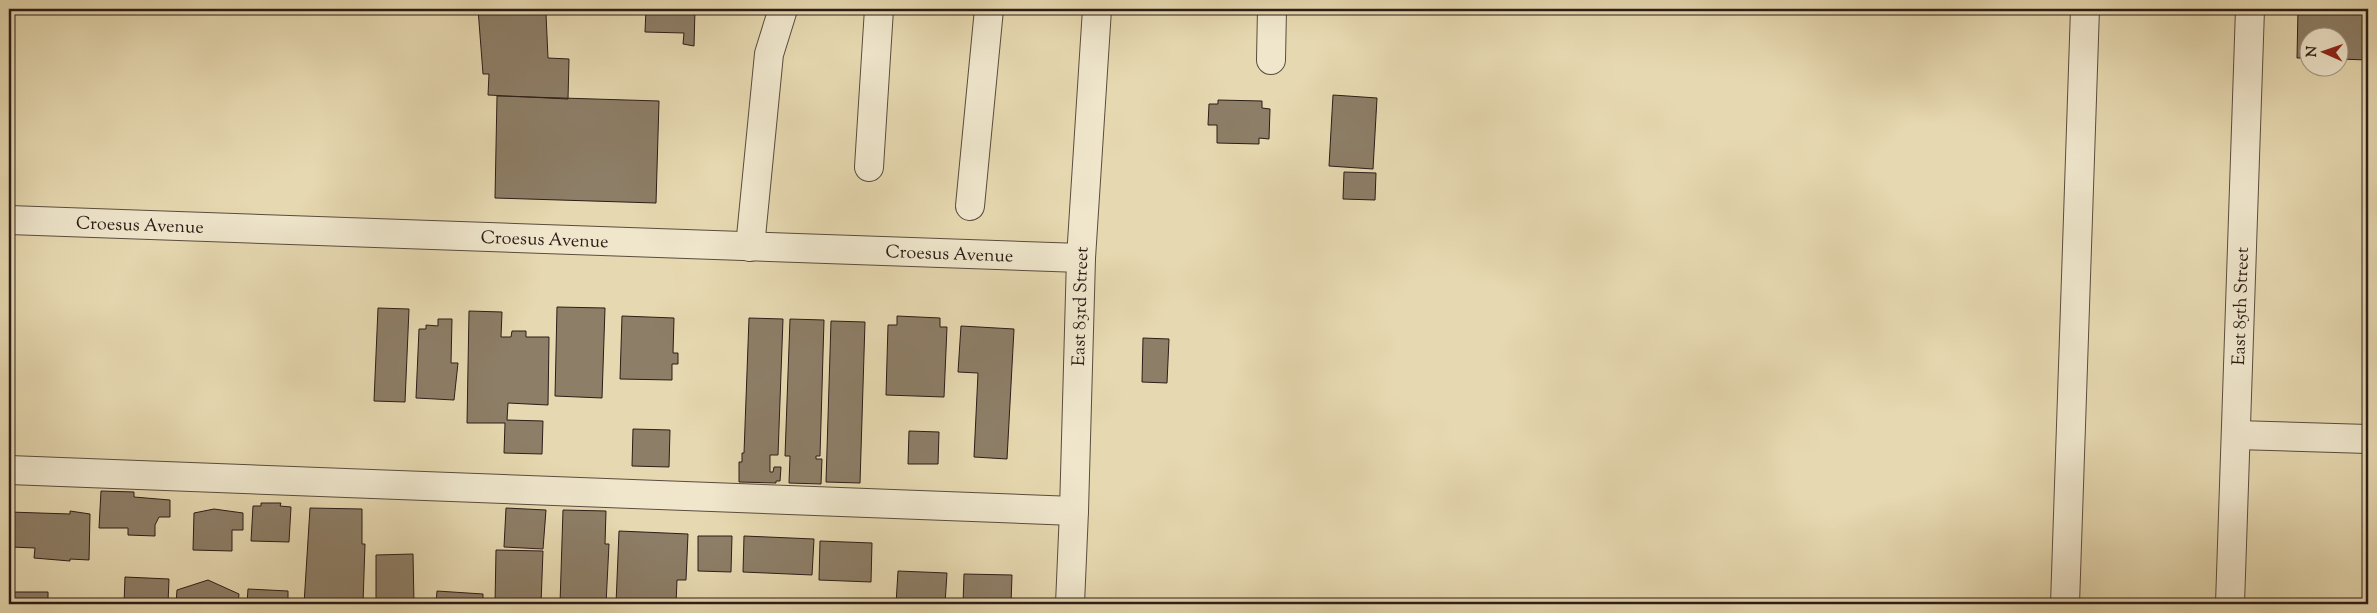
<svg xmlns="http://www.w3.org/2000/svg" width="2377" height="613" viewBox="0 0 2377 613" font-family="'Sorts Mill Goudy',serif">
<rect width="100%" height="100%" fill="#e6d8b0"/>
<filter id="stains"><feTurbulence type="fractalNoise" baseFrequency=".004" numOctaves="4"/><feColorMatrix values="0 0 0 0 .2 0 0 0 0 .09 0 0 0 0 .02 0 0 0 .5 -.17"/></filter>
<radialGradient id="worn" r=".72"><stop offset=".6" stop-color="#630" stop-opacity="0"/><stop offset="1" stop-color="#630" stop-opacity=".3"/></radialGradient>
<path fill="#8d7e67" stroke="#2c1d17" d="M478,9H578V12L546,14L548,58L569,59L568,99L488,95L489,74H483Z
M646,9H695L694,46L683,44L684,33L645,32Z
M2298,9H2368V60L2340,59V38H2310V58H2297Z
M1333,95L1377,98L1373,169L1329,166Z
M497,96L659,101L656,203L495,198Z
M1218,100L1262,101V108L1270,109L1269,139L1259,138V144L1217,143V125H1208L1209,104H1218Z
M1344,172L1376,173L1375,200L1343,199Z
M557,307L605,308L602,398L555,396Z
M378,308L409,309L405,402L374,401Z
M469,311L502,312L501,337H511L512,331H526V337H549L548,405L508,403L507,420L543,421L542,454L504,453L505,423H467Z
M622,316L674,318L673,353H678V364H672V380L620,379Z
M897,316L940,318V327H947L944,397L886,395L888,325H897Z
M749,318L783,319L778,455H770V472H773L774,467H781L780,481H776V483L739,482V462H742V453H744Z
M438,319H452L451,363H458L454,400L416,398L419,329H426V325L438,326Z
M790,319L824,320L820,456H816V459H822L821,484L789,483L790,456H785Z
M831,321L865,322L860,483L826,482Z
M961,326L1014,329L1007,459L974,457L978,373L958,372Z
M1143,338L1169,339L1167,383L1142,382Z
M633,429L670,430L669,467L632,466Z
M909,431L939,432L938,464H908Z
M101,491L134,492V497L170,500V517H159L155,525V536L128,535V528H99Z
M261,503H281L280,506L291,507L289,542L251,541L253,506H261Z
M310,508L362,509V544H365L363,604H304Z
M506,508L546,510L543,549L504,547Z
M214,509L243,513V530H232V551L193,550L194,513Z
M563,510L606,511L605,544H609L606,604H560Z
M70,511L90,514L89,560L70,559V561L34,558L35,548L11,547V557H9V512L70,514Z
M619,531L688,534L686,580H677L676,604H616Z
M698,536H732L731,572L698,571Z
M744,536L814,539L812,575L743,572Z
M820,541L872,543L871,582L819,580Z
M496,550L543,551L541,604H495Z
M413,554L414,604H376V555Z
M898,571L947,573L945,604H896Z
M964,574L1012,575L1011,604H963Z
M125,577L169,579L168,604H124Z
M208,580L239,594L238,604H176L177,590Z
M248,589L288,591V604H247Z
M437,591L483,594V604H436Z
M9,592H48V604H9Z"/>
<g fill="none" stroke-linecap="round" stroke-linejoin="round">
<g stroke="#5a4c3d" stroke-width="30">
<g id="minor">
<path d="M1271,60L1272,9"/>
<path d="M869,167L879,9"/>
<path d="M970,206L989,9"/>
<path id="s1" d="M9,220L1081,258"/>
<path d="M750,247L769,54L783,9"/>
<path d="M2236,435L2368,439"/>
<path d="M9,470L1074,511"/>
<path id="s2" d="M1070,604L1074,511L1081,258L1097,9"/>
<path d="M2065,604L2085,9"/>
<path id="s3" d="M2230,604L2250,9"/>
</g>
</g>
<use href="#minor" stroke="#efe6cc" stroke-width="28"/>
</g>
<g text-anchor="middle" stroke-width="4.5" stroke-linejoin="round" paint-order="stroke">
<g font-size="18" fill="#2c1d17" stroke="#efe6cc">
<text dy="6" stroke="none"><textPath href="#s1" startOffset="131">Croesus Avenue</textPath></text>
<text dy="6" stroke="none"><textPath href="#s1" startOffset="536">Croesus Avenue</textPath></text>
<text dy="6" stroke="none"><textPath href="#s1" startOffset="941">Croesus Avenue</textPath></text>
<text dy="6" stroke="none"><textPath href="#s2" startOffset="298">East 83rd Street</textPath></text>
<text dy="6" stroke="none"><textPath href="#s3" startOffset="298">East 85th Street</textPath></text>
</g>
</g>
<rect width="2377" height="613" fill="none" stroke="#e6d8b0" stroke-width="30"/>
<rect x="10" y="10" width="2357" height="593" fill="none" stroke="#2c1d17" stroke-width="2.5"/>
<rect x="15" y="15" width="2347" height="583" fill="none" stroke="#2c1d17"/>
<g transform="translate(2324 52) rotate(272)"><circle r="24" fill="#efe6cc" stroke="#a19684"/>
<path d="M0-4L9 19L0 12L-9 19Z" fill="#8f2418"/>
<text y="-8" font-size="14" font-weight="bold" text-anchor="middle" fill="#2c1d17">N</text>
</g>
<rect width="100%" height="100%" filter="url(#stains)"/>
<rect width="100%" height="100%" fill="url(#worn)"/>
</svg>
